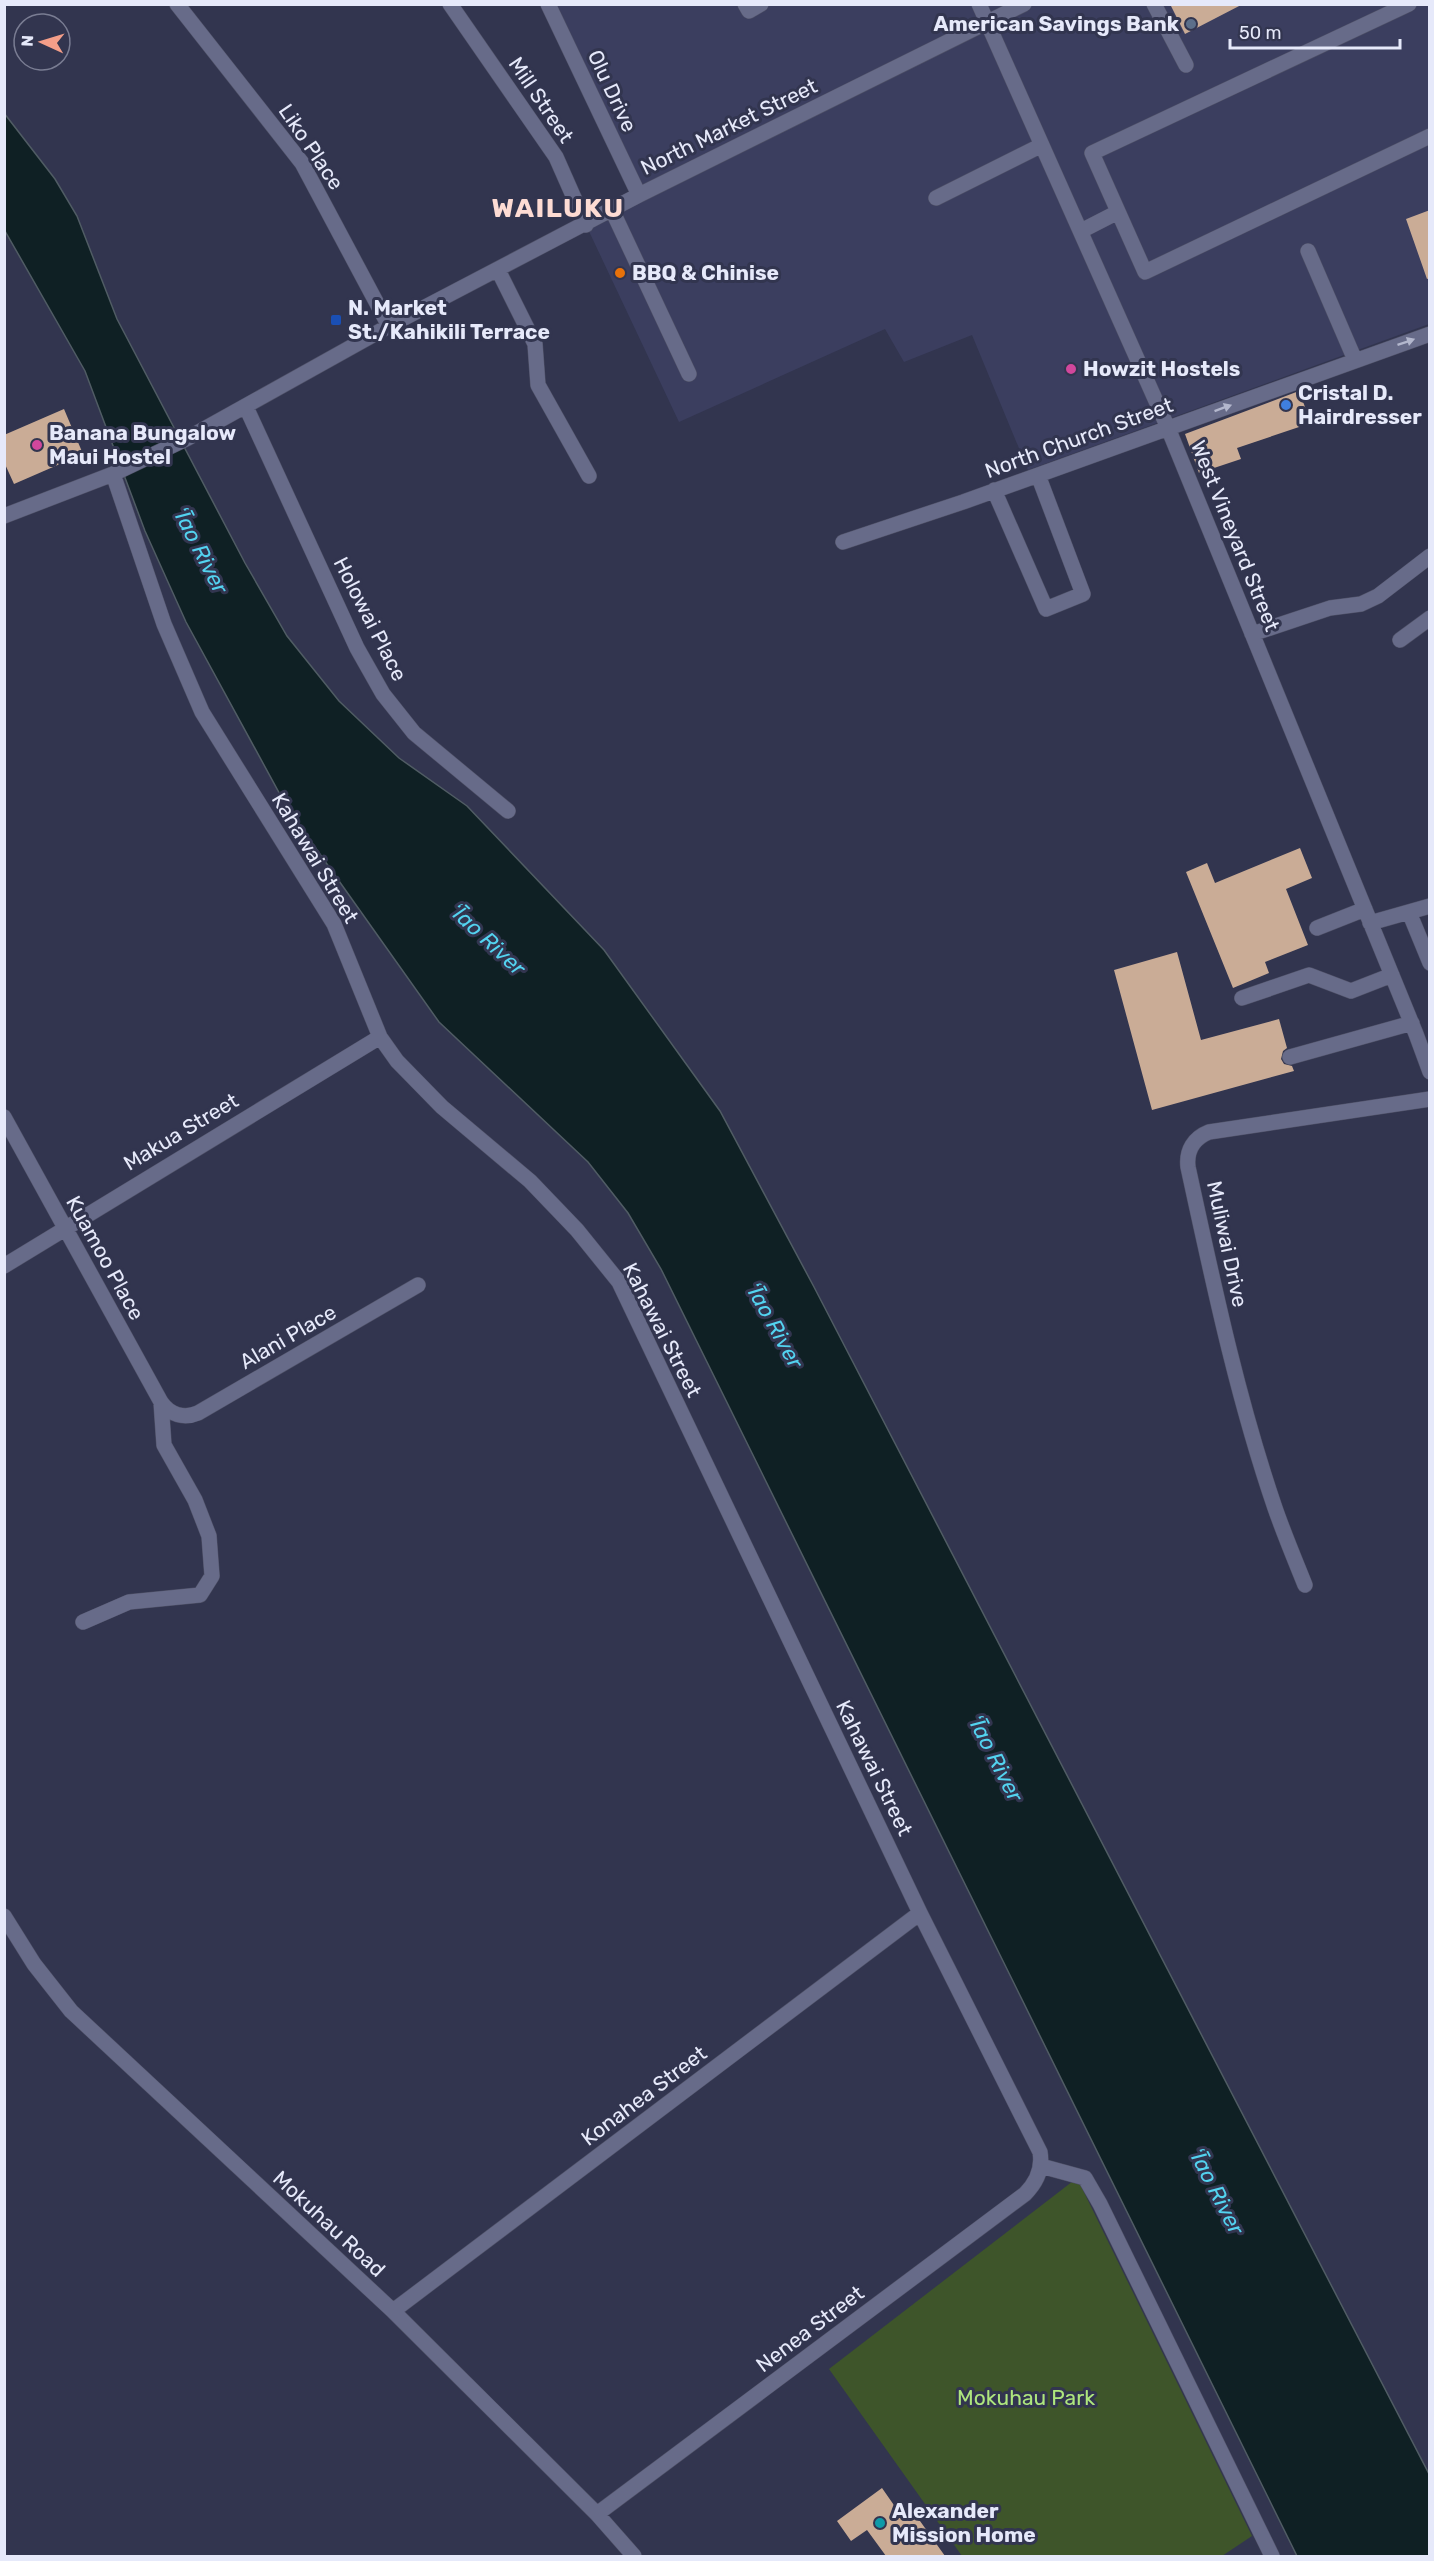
<svg xmlns="http://www.w3.org/2000/svg" width="1434" height="2561" viewBox="0 0 1434 2561" font-family="Rubik,sans-serif">
<rect width="100%" height="100%" fill="#32354f"/>
<path fill="#3b3e5f" d="M548,5H1429V324L1028,470L972,335L904,362L885,329L679,422L586,225L638,195Z"/>
<path fill="#3e552a" d="M1077,2178L1252,2536L1222,2556H962L829,2369Z"/>
<path fill="#0f2024" stroke="#505c64" stroke-width="1.5" d="M4,113L55,179L77,216L117,319L245,563L287,636L339,701L399,758L467,806L604,950L720,1111L814,1287L1429,2474V2556H1297L661,1269L628,1213L588,1162L439,1022L288,809L186,622L145,531L85,371L5,231Z"/>
<path fill="#caac96" d="M1170,4H1243L1185,34Z
M1430,210V278L1427,279L1406,219Z
M1299,391L1311,423L1237,448L1241,459L1199,473L1185,434Z
M64,409L83,454L14,484L4,462V435Z
M1300,848L1312,878L1286,889L1308,945L1265,962L1269,973L1233,988L1186,872L1207,863L1215,883Z
M1177,952L1201,1040L1279,1019L1287,1048L1283,1051L1281,1059L1284,1064L1292,1066L1294,1071L1152,1110L1114,970Z
M882,2488L905,2521L915,2514L945,2556H886L867,2530L851,2541L837,2521Z"/>
<g fill="none" stroke-linecap="round" stroke-linejoin="round">
<g stroke="#4f5167" stroke-width="16">
<path id="minor" d="M177,4L302,163L389,326
M450,4L556,157L586,225
M548,4L639,195
M745,4L749,11L761,4
M979,4L1168,428L1416,1034L1430,1072
M1154,4L1186,65
M1409,4L1092,153L1145,272L1430,136
M936,198L1042,145
M612,210L689,374
M1081,231L1118,212
M1308,251L1355,360
M498,270L535,344L538,385L589,476
M246,407L357,648L383,694L414,733L508,811
M113,474L164,624L202,712L334,924L380,1037L397,1061L442,1107L530,1181L577,1230L619,1282L920,1913L1040,2152C1043,2169 1037,2182 1025,2194L597,2514
M994,490L1046,609L1083,594L1038,475
M4,516L113,474L188,438L389,326L639,195L1024,4
M843,542L963,502L1430,334
M1252,634L1330,608L1361,604L1378,596L1430,556
M1400,640L1430,618
M1409,912L1430,963
M1370,923L1430,906
M1317,928L1365,909
M1242,998L1309,975L1351,991L1392,975
M1290,1057L1412,1023
M4,1117L161,1402C170,1415 184,1419 198,1413L418,1285
M4,1266L380,1037
M1305,1585C1295,1560 1284,1534 1275,1508C1237,1397 1213,1282 1188,1167C1186,1150 1194,1138 1209,1132L1430,1099
M83,1622L129,1602L200,1595L212,1576L209,1536L195,1500L164,1445L161,1402
M4,1916L34,1964L71,2011L393,2311L597,2514L634,2556
M1041,2166L1085,2178L1100,2204L1272,2556
M393,2311L920,1913"/>
</g>
<use href="#minor" stroke="#676b89" stroke-width="15"/>
</g>
<defs><path id="oneway-solid" d="M-6-.8H1V-3.2L6.5 0L1 3.2V.8H-6Z" transform="scale(1.5)"/></defs>
<g fill="#b3b7cd">
<use href="#oneway-solid" transform="translate(1406 342) rotate(-19)"/>
<use href="#oneway-solid" transform="translate(1223 408) rotate(-20)"/>
</g>
<circle fill="#5c6f8a" stroke="#32354f" stroke-width="2" cx="1191" cy="24" r="6"/>
<circle fill="#e8710a" stroke="#32354f" stroke-width="2" cx="620" cy="273" r="6"/>
<rect fill="#1a4fb4" stroke="#32354f" stroke-width="2" x="330" y="314" width="12" height="12" rx="3"/>
<g fill="#d1479c" stroke="#32354f" stroke-width="2">
<circle cx="1071" cy="369" r="6"/>
<circle cx="37" cy="445" r="6"/>
</g>
<circle fill="#3f7fe0" stroke="#32354f" stroke-width="2" cx="1286" cy="405" r="6"/>
<circle fill="#0f9aa8" stroke="#32354f" stroke-width="2" cx="880" cy="2523" r="6"/>
<g text-anchor="middle" stroke-width="6" stroke-linejoin="round" paint-order="stroke">
<g font-size="21" font-weight="bold" fill="#e6e9fa" stroke="#32354f" text-anchor="start">
<text x="1179" y="31" text-anchor="end">American Savings Bank</text>
<text x="632" y="280">BBQ &amp; Chinise</text>
<text x="348" y="315">N. Market<tspan x="348" dy="24">St./Kahikili Terrace</tspan></text>
<text x="1083" y="376">Howzit Hostels</text>
<text x="1298" y="400">Cristal D.<tspan x="1298" dy="24">Hairdresser</tspan></text>
<text x="49" y="440">Banana Bungalow<tspan x="49" dy="24">Maui Hostel</tspan></text>
<text x="892" y="2518">Alexander<tspan x="892" dy="24">Mission Home</tspan></text>
</g>
<g font-size="21" fill="#e6e9fa" stroke="#32354f">
<text transform="translate(612 91) rotate(65)" y="7">Olu Drive</text>
<text transform="translate(541 100) rotate(56)" y="7">Mill Street</text>
<text transform="translate(729 127) rotate(-26)" y="7">North Market Street</text>
<text transform="translate(311 147) rotate(56)" y="7">Liko Place</text>
<text transform="translate(1079 438) rotate(-20)" y="7">North Church Street</text>
<text transform="translate(1235 536) rotate(68)" y="7">West Vineyard Street</text>
<text transform="translate(370 619) rotate(63)" y="7">Holowai Place</text>
<text transform="translate(315 858) rotate(59)" y="7">Kahawai Street</text>
<text transform="translate(181 1132) rotate(-31)" y="7">Makua Street</text>
<text transform="translate(1227 1244) rotate(78)" y="7">Muliwai Drive</text>
<text transform="translate(105 1258) rotate(61)" y="7">Kuamoo Place</text>
<text transform="translate(662 1330) rotate(63)" y="7">Kahawai Street</text>
<text transform="translate(288 1337) rotate(-30)" y="7">Alani Place</text>
<text transform="translate(874 1768) rotate(64)" y="7">Kahawai Street</text>
<text transform="translate(644 2096) rotate(-37)" y="7">Konahea Street</text>
<text transform="translate(329 2224) rotate(43)" y="7">Mokuhau Road</text>
<text transform="translate(810 2329) rotate(-37)" y="7">Nenea Street</text>
</g>
<g font-size="21" fill="#aee67d" stroke="#32354f">
<text x="1026" y="2405">Mokuhau Park</text>
</g>
<g font-size="22" font-style="italic" fill="#53d3f0" stroke="#32354f">
<text transform="translate(201 550) rotate(63)" y="8">ʻĪao River</text>
<text transform="translate(488 939) rotate(43)" y="8">ʻĪao River</text>
<text transform="translate(775 1325) rotate(61)" y="8">ʻĪao River</text>
<text transform="translate(996 1758) rotate(63)" y="8">ʻĪao River</text>
<text transform="translate(1217 2191) rotate(63)" y="8">ʻĪao River</text>
</g>
<g font-size="27" font-weight="bold" letter-spacing="1.5" fill="#fddbd3" stroke="#32354f">
<text x="558" y="217">WAILUKU</text>
</g>
</g>
<rect width="1434" height="2561" fill="none" stroke="#e6e9fa" stroke-width="12"/>
<g transform="translate(42 42) rotate(274)"><circle r="28" fill="#32354f" stroke="#7a7d93" stroke-width="1.5"/>
<path d="M0-4.5L10 22L0 15L-10 22Z" fill="#f49e89"/>
<text y="-9" font-size="16" font-weight="bold" text-anchor="middle" fill="#e6e9fa">N</text>
</g>
<path d="M1230 39v9h170v-9" fill="none" stroke="#e6e9fa" stroke-width="3"/>
<text x="1239" y="39" font-size="18" fill="#e6e9fa" stroke="#32354f" stroke-width="4.5" paint-order="stroke">50 m</text>
</svg>
